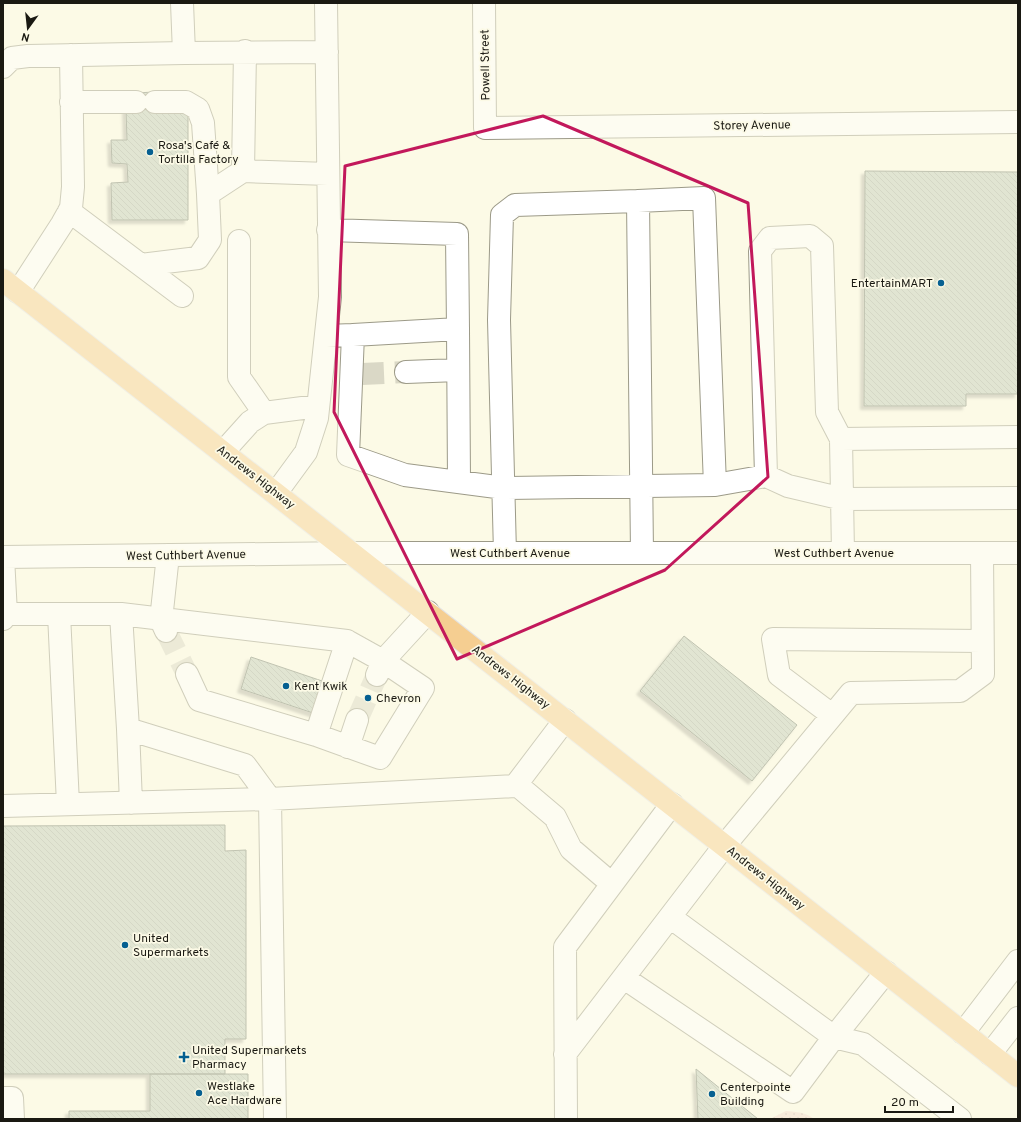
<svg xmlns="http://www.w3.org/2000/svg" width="1021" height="1122" viewBox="0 0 1021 1122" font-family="Overpass,sans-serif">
<defs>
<pattern id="garden-dots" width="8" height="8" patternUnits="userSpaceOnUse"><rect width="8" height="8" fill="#f4dbcf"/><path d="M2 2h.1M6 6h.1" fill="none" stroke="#d1bbb1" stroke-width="1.8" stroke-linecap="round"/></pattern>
<pattern id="building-back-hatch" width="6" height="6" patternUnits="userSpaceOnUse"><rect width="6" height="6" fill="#c2ccba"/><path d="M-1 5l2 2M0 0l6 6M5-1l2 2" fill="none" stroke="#a6af9f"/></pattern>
<filter id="shadow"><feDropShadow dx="-3.5" dy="3.5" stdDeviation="1" flood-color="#0004"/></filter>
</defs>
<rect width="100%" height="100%" fill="#fcfae6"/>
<path fill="url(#garden-dots)" d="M786,1111C796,1112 806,1112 814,1119H770Z"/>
<path fill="url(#building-back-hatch)" stroke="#7a8272" filter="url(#shadow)" d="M154,92L188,109V220H112L111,183L128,182L127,164L112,163L111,140H127L126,110L136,93Z
M865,171L1018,172V394H966V406H864Z
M684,636L797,725L752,781L640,691Z
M251,657L331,684L319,715L241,689Z
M225,825V851L246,850V1039H225V1074H3V826Z
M696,1069L758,1119H698Z
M150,1074H248V1119H69V1111H150Z"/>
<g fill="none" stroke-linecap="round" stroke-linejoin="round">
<path stroke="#dad8c6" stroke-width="22" stroke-dasharray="22 11" stroke-linecap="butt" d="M362,374L406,372
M166,631L187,674
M357,720L377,675"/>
<g stroke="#9c9a88" stroke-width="24">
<path id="minor" d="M484,3L485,128L1018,122
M245,51L243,171L328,174
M184,53L327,52
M3,67L12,58L28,56L184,53L182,3
M71,102H136
M155,102H186L198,109L203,123L208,194
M69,211L182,296
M328,230L457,234L458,329
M239,241V377L264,413
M141,265L198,258L210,240L208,194L243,171
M18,292L62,224L71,208L73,187L71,55
M353,335L458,329L459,482
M326,336L353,335L348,455L405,475L504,488L715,485L704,198L638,201
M406,372L458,370
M1018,437L841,439L827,412L822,246L810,236L770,238L760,251L766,476L788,486L843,499L1018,498
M841,439L843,553
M223,452L250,422L264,413L318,406
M715,485L766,476
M276,493L306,452L317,418L330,297L326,3
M505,553L499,320L502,215L515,205L638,201L642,553
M3,557L353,553H1018
M3,557L6,614
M59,614L68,804
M121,614L347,641
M3,619L6,614H121L128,729L245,765L270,799L275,1119
M166,631L161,620L168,555
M187,674L199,700L316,735
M377,675L383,661L347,641L316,735L380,758L423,688L383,661L428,612
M832,715L779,675L773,639L982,641
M128,729L131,803
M348,747L357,720
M516,784L555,817L571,849L612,884
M3,806L270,799L515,786L565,720
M886,972L834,1037L863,1044L960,1119
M624,978L793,1092L834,1037L670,917
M963,1033L1018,961
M565,1054L725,845L851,693L960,691L983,674L982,553
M990,1054L1018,1018
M3,1098H12L13,1119
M566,1119L565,947L672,804"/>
</g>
<g stroke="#e4e3e3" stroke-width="24">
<path id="major" d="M3,280L1018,1076"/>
</g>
<use href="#minor" stroke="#fff" stroke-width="22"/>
<use href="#major" stroke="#f5ce91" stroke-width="22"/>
</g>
<path d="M0 0H1021V1122H0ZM543,116L748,203L768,477L665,570L457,659L334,412L345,166Z" fill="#fcfae6" fill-opacity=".55" fill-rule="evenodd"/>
<path fill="none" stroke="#c2185b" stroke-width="3" stroke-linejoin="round" d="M543,116L748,203L768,477L665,570L457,659L334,412L345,166Z"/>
<g fill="#066091" stroke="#fcfae6" stroke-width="1.5">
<circle cx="150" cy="152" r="4"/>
<circle cx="941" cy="283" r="4"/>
<circle cx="286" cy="686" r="4"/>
<circle cx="368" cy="698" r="4"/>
<circle cx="125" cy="945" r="4"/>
<path d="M182 1051h4v4h4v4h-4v4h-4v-4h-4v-4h4z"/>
<circle cx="199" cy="1093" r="4"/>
<circle cx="712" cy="1094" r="4"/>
</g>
<g text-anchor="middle" stroke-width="3.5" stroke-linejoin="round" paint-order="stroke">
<g font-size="12" fill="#1a1912" stroke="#fcfae6">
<text transform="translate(485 65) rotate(-91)" y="4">Powell Street</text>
<text transform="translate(752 125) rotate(-1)" y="4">Storey Avenue</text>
<text transform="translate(256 477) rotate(38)" y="4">Andrews Highway</text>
<text x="510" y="557">West Cuthbert Avenue</text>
<text x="834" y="557">West Cuthbert Avenue</text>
<text transform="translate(186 555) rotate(-1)" y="4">West Cuthbert Avenue</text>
<text transform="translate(511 677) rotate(38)" y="4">Andrews Highway</text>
<text transform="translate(766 878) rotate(38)" y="4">Andrews Highway</text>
</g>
<g font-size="12" fill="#1a1912" stroke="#fcfae6" text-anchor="start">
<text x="158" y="149">Rosa's Café &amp;<tspan x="158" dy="14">Tortilla Factory</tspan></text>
<text x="933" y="287" text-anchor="end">EntertainMART</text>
<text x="294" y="690">Kent Kwik</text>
<text x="376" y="702">Chevron</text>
<text x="133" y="942">United<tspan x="133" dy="14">Supermarkets</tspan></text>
<text x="192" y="1054">United Supermarkets<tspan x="192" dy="14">Pharmacy</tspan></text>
<text x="207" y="1090">Westlake<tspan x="207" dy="14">Ace Hardware</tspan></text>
<text x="720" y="1091">Centerpointe<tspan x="720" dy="14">Building</tspan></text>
</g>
</g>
<rect width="1021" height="1122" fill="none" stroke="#1a1912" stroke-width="8"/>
<g transform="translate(28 28) rotate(195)" stroke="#fcfae6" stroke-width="3" paint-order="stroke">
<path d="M0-3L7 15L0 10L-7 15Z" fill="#1a1912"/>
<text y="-6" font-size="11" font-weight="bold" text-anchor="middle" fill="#1a1912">N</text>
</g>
<path d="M885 1106v6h68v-6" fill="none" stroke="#1a1912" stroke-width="2"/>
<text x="891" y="1106" font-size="12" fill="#1a1912" stroke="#fcfae6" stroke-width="3" paint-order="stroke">20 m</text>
</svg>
